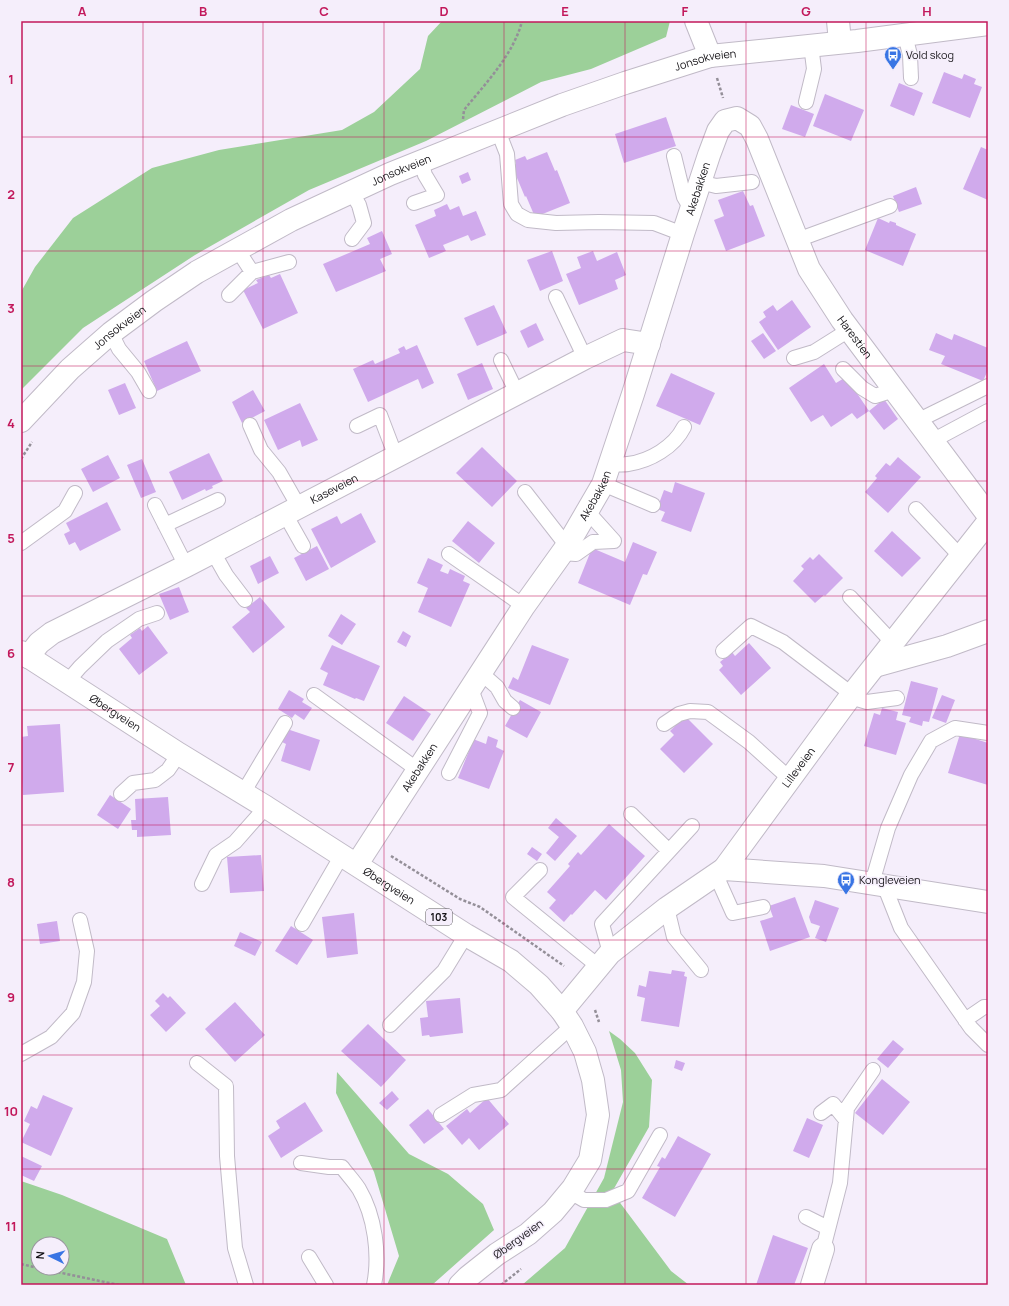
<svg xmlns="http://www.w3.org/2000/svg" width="1009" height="1306" viewBox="0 0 1009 1306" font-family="Manrope,sans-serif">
<rect width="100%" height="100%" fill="#f5eefb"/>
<path fill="#9cd099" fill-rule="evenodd" d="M442,21H670L666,37L591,69L541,82L426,141L309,190L195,255L83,328L21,390V292L35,267L73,218L152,168L219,150L342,130L374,112L420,69L428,36Z
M609,1031L620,1039L635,1053L652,1080L649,1127L612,1192L671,1271L689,1285H522L565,1248L604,1178L623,1102L621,1070Z
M337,1072L409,1154L448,1174L483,1204L494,1230L432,1285H387L399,1256L374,1172L336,1093Z
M21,1181L62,1195L167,1239L186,1285H21ZM38,1244H62V1268H38Z"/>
<path fill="#d0aaec" d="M944,72L962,79L964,74L976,79L974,84L982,87L970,118L932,103Z
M899,83L923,93L914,116L890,106Z
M825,94L864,110L851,141L813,126Z
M791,105L814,114L805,137L782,129Z
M666,117L676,146L624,163L615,134Z
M981,147L988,150V200L963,189Z
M547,152L555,171L557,170L570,203L535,217L526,196L525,197L512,166L516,164L515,160L525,156L527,160Z
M468,172L471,180L462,184L459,176Z
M916,187L922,204L899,212L893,196Z
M743,191L750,206L753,205L765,236L726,251L714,220L724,216L718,200Z
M447,204L450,210L459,206L463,216L476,211L486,235L471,241L468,235L443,245L446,251L429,258L415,225L436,216L434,210Z
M878,218L889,223L890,221L896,223V225L916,234L903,266L865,250Z
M382,231L392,254L380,259L386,271L336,292L323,264L370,244L367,238Z
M552,251L563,281L540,291L527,260Z
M593,251L597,261L617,252L626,275L615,280L618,289L579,305L566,274L581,268L577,257Z
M280,274L298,313L263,329L243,290L258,283L256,280L269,275L271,278Z
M792,300L811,327L778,350L759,322L766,317L763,312L773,305L777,311Z
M494,305L507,333L477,346L464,318Z
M536,323L544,340L528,348L520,331Z
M763,333L776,351L764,359L751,341Z
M936,333L952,340L954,334L988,348V370L983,381L941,364L945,356L929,350Z
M187,341L201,371L157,391L144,361Z
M417,345L434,383L422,389L418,379L368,402L353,369L373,360L375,364L400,353L398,349L404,346L406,350Z
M482,363L493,389L468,400L457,374Z
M824,364L836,383L846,377L869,411L857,419L852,413L831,427L823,415L811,422L789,388Z
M671,373L715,393L700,425L656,406Z
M125,383L136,408L119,415L108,390Z
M253,390L265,411L242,423L232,402Z
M884,399L898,419L884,430L869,411Z
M300,403L318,440L302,447L300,440L278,450L264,420Z
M482,447L517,481L492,507L456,473Z
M209,453L223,481L212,486L213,488L206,491L205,489L182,500L169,472Z
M108,455L120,478L93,492L81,469Z
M898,457L921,477L888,513L865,492L877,478L875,476L886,463L890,466Z
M142,459L156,492L141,498L127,465Z
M675,482L705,493L691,532L661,521L665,512L657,509L664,490L672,493Z
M107,502L121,530L80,551L75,542L69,545L64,534L70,531L66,523Z
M361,513L376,542L331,568L311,529L337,516L341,524Z
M468,521L495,543L479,563L452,541Z
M892,531L921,558L902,577L874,551Z
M633,542L657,552L647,575L643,574L630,605L578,583L592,548L625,562Z
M317,546L329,569L306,581L294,558Z
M819,554L843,578L825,596L824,595L815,603L793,581L804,569L801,566L810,557L813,560Z
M270,556L279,573L258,584L250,566Z
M428,558L443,565L440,571L448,574L450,569L465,576L463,581L470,584L451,627L418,612L428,588L417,583Z
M179,587L189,612L170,620L159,594Z
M260,597L285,627L253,653L232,627L250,612L246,608Z
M341,614L356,624L342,645L328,636Z
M148,626L168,653L139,675L119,649L132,638L130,635L140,628L142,631Z
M403,631L411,636L406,647L397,642Z
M749,643L771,668L741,695L719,670L723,666L720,662L732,652L735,656Z
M332,645L380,666L364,701L356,698L355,699L323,685L328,673L320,669Z
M532,645L569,659L550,705L508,688L513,677L518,680Z
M911,681L938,688L929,722L923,721L922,726L909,722L911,717L902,715Z
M289,690L304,699L302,702L312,708L304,720L295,714L292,718L278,709Z
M942,695L955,700L946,723L932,718Z
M404,696L431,714L413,741L386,723Z
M520,700L541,712L527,738L505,726Z
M882,708L898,712L896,720L906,723L896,755L864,746L874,713L880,715Z
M685,716L713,744L684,773L660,749L674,735L670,731Z
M60,724L64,792L23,795L21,762V737L28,736L27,726Z
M287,729L320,740L310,771L281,761L286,744L282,742Z
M960,734L988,743V785L948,773Z
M488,736L498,740L496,747L504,751L489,789L458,778L469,751L463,749L473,739L486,744Z
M110,795L131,809L118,829L97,815Z
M168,797L171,835L137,837V830H132L131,820H136L135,799Z
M556,818L577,836L555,861L546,853L559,837L548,828Z
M609,824L645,856L606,900L595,890L572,915L571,914L564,922L549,908L556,900L547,892L570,866L568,864L578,852L581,855Z
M532,847L542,854L537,861L527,854Z
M261,855L264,891L230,893L227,857Z
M795,897L810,937L770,951L760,921L773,917L769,906Z
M815,900L839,908L826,942L815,938L820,926L811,923L809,917Z
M354,913L358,954L327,958L322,917Z
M57,921L60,941L40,944L37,924Z
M291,926L313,940L297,965L275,951Z
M240,932L262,942L255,956L234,946Z
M672,970L685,972L684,976L687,977L679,1027L641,1021L645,998L637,996L639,985L646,987L649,971L671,974Z
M163,993L168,998L170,996L186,1013L166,1032L150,1015L160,1006L155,1001Z
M460,998L463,1033L430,1037L429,1035L422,1036L420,1018L428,1017L426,1001Z
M235,1002L265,1035L235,1062L205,1029Z
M368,1024L406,1060L381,1087L341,1051Z
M893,1040L904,1049L888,1068L877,1059Z
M676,1060L685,1063L682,1071L674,1068Z
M882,1079L910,1102L883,1135L855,1113Z
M392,1091L399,1099L387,1110L379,1103Z
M43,1095L73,1108L51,1156L21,1142L30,1124L24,1121L31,1106L37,1109Z
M487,1098L509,1124L479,1150L469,1138L462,1145L446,1126L467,1109L470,1113Z
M305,1102L323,1131L281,1158L268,1136L280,1128L276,1121Z
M428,1109L444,1129L424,1144L409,1125Z
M807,1118L823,1125L809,1158L793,1151Z
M678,1136L711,1154L675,1217L642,1198L660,1167L657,1166L662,1157L665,1159Z
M21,1156L42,1166L34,1181L21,1175Z
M773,1235L808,1248L794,1285H756Z"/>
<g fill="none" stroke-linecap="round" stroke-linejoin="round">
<g stroke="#c1bac7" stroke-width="16">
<path id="lane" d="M905,35L910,55L911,78
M806,102L814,69L811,45
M498,131L507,154L511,204L517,214L528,220L556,223L599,222L654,223L683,234
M674,156L684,197L691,209
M700,182L716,186L752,182
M351,191L359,205L364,223L352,239
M414,203L437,195L425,175L421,162
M797,240L890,206
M237,249L252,272L289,262
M229,295L252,272
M556,297L585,358
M111,333L119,349L138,372L149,391
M794,358L814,352L849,330
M501,360L517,393
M843,369L862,388L875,396L894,390
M917,421L988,386
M250,425L261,450L279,472L299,507
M357,426L380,415L396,457
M932,441L988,411
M609,464C615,464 622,465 628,464C650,461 674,447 684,427
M603,484L653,505
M525,492L567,546
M155,505L186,566
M916,509L961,557
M587,511L614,541
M285,514L303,546
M165,525L218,500
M21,543L65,511L75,493
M213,552L226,575L245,600
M562,553L576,554L593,542L614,541
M449,554L524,606
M850,597L893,643
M723,651L751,626L783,642L853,695
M481,673L497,687L505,701L513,708
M67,682L80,667L107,641L139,619L157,613
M314,695L418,770
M850,697L867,702L897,698
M664,724L679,714L690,711L708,712L749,742L790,779
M449,773L480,713L471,689
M243,793L285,723
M121,794L133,783L155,780L168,770L179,754
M631,814L669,851
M540,870L513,897L598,966
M716,875L733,913L763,907
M872,883L888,828L911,775L931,741L955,728L988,733
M202,884L216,855L235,842L266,807
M884,885L901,928L971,1028L988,1045
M667,908L674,937L701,970
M302,924L342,855
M610,953L602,924L692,826
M965,1020L984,1007H988
M390,1025L444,971L466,935
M21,1054L51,1037L73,1013L84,982L87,951L80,920
M197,1063L226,1086L227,1156L235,1248L246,1285
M821,1113L833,1104L846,1120
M441,1115L473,1095L501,1090L572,1026
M301,1163L329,1167H342C347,1174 354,1181 359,1189C375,1216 380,1255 374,1285
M570,1192L584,1200H606L628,1191L660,1135
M806,1217L828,1228
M823,1249L840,1183L847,1108L873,1070
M309,1257L326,1285"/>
</g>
<g stroke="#c1bac7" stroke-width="24">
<g id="street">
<path d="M696,21L710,56"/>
<path d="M838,21L840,42"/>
<path id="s1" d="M21,421L70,369L111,333L154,301L197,272L291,220L390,174L562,105L625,83L710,56L857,41L988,24"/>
<path id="s2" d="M28,657L39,643L52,633L186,566L585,358L623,340L649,344"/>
<path d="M875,666L947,646L988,631"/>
<path id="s3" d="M357,864L524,606L567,546L603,484L633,394L683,234L709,155L718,131L725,121L737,118L750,126L757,139L809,269L842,320L988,515"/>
<path id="s4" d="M724,869L850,697L988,522"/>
<path d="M562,1011L610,953L667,908L724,869L824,876L988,902"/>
<path d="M812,1285L823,1249"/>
</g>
</g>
<g stroke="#c1bac7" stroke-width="24">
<g id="primary">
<path id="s5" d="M21,652L179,754L266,807L466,935L511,961L539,985L562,1011L572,1026L585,1052L593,1080L598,1115L590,1160L573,1188L553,1212L528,1234L497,1254L468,1277L460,1285"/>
</g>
</g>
<path stroke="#948f98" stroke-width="2.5" stroke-dasharray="3 2" stroke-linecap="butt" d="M717,78L723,98
M463,119L464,110C485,84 514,54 522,21
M21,459L32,442
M391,856L460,899L480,907L564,966
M595,1010L599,1022
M21,1264L38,1268
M38,1268L119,1285
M501,1285L521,1269"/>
<use href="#lane" stroke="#fff" stroke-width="14"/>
<use href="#street" stroke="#fff" stroke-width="22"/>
<use href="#primary" stroke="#fff" stroke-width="22"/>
</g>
<path fill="none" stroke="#c2185b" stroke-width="1" stroke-opacity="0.55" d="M143,21V1285M263,21V1285M384,21V1285M504,21V1285M625,21V1285M746,21V1285M866,21V1285M21,137H988M21,251H988M21,366H988M21,481H988M21,596H988M21,710H988M21,825H988M21,940H988M21,1055H988M21,1169H988"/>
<defs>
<g id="bus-pin" transform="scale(0.9)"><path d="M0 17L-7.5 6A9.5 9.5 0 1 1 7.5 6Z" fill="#3975e4" stroke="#f5eefb"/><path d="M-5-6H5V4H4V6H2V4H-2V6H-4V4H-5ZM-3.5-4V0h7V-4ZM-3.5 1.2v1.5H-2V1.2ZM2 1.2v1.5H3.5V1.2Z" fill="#fff"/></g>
</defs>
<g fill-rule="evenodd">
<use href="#bus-pin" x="893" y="55"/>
<use href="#bus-pin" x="846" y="880"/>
</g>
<g text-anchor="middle" stroke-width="3" stroke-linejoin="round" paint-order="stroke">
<rect fill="#f5eefb" stroke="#58555b" stroke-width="1" x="426" y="909" width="26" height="16" rx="3"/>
<g font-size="10" font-weight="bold" fill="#151317">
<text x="439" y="921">103</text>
</g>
<g font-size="11" fill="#151317" stroke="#f5eefb" text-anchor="start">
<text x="906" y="59">Vold skog</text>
<text x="859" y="884">Kongleveien</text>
</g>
<g font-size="11" fill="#151317" stroke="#f5eefb">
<text dy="4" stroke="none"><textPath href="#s1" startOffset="784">Jonsokveien</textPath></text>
<text dy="4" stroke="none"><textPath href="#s1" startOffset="460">Jonsokveien</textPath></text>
<text dy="4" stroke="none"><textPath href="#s3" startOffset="763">Akebakken</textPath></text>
<text dy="4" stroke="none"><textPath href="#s1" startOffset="136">Jonsokveien</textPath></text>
<text dy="4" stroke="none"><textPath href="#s3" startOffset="1101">Harestien</textPath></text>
<text dy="4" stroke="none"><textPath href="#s2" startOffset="351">Kaseveien</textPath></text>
<text dy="4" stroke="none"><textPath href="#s3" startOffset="439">Akebakken</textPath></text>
<text dy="4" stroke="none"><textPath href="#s5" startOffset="112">Øbergveien</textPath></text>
<text dy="4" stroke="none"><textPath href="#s4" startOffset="126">Lilleveien</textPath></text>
<text dy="4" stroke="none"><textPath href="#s3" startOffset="115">Akebakken</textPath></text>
<text dy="4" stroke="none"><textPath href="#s5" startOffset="436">Øbergveien</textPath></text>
<text transform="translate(518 1239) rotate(-36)" y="4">Øbergveien</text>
</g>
</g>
<rect width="1009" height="1306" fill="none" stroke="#f5eefb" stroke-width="44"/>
<g transform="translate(50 1256) rotate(275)"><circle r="19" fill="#f5eefb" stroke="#9b96a0"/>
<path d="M0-3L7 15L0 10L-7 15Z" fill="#3975e4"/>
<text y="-6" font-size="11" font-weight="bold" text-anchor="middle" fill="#151317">N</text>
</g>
<rect x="22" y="22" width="965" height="1262" fill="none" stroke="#c2185b" stroke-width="1.5"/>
<g font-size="13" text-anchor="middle" font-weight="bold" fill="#c2185b">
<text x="82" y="16">A</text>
<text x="203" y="16">B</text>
<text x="324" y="16">C</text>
<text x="444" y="16">D</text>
<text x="565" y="16">E</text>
<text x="685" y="16">F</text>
<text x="806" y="16">G</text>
<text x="927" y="16">H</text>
<text x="11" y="84">1</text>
<text x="11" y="199">2</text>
<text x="11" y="313">3</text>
<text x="11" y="428">4</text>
<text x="11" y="543">5</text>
<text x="11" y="658">6</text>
<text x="11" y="772">7</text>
<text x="11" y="887">8</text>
<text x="11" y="1002">9</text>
<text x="11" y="1116">10</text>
<text x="11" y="1231">11</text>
</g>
</svg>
